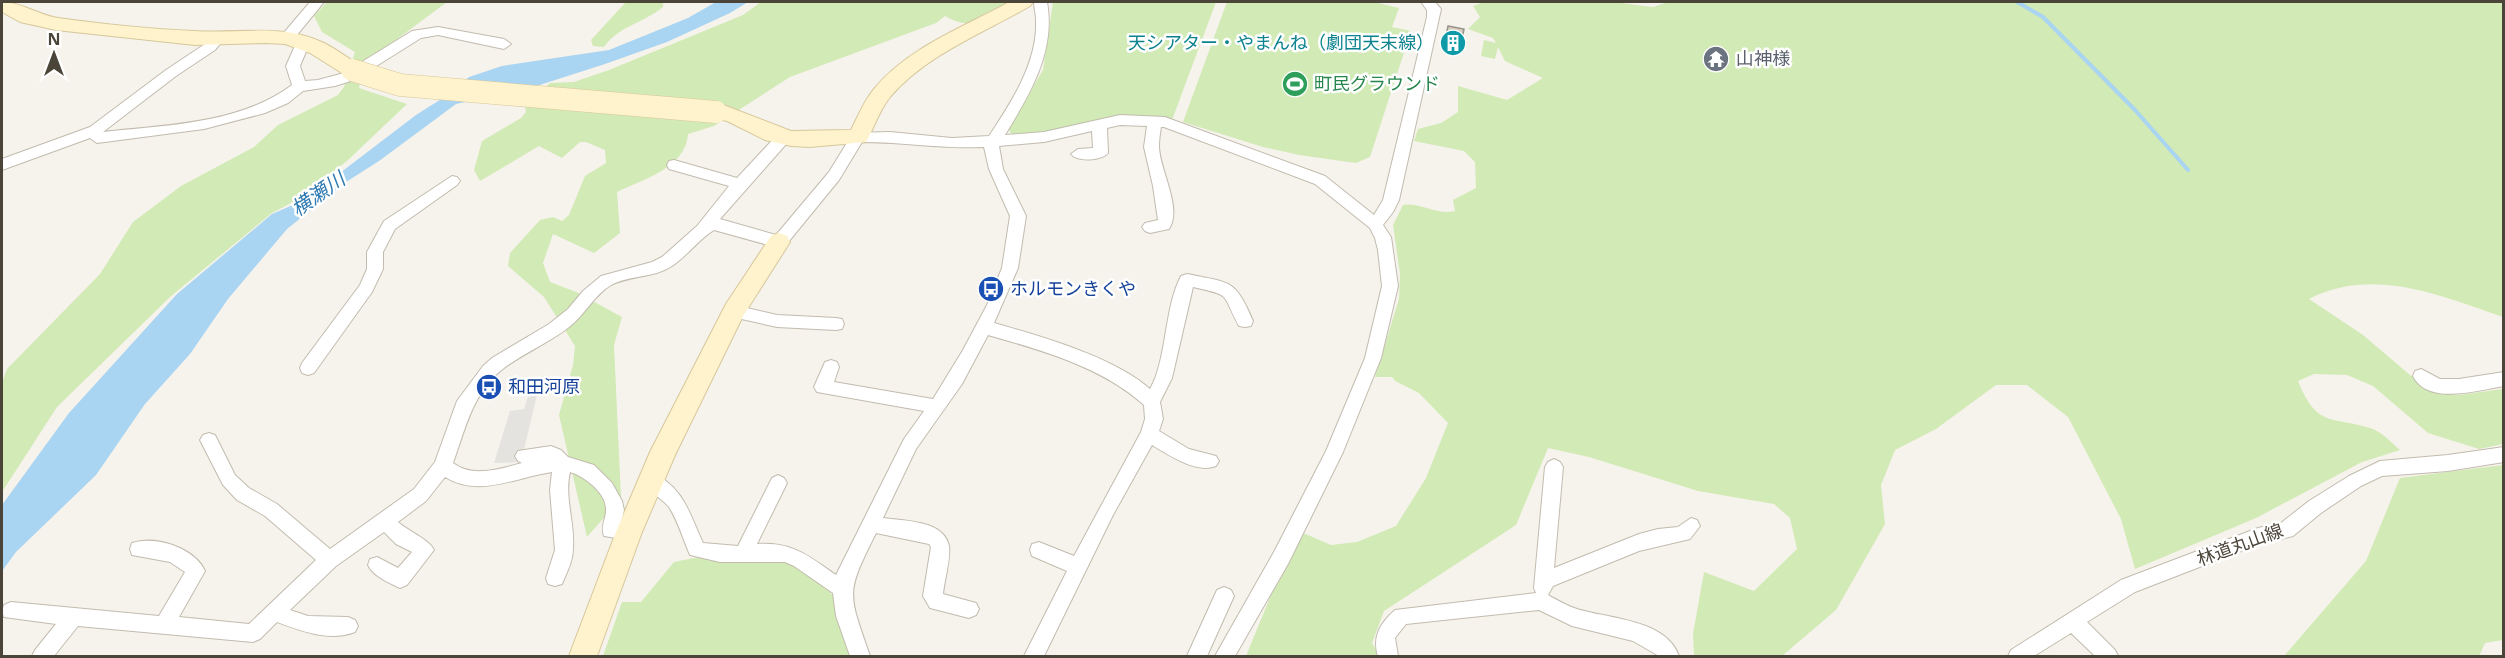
<svg xmlns="http://www.w3.org/2000/svg" width="2505" height="658" viewBox="0 0 2505 658" font-family="'Open Sans','Noto Sans JP',sans-serif">
<rect width="100%" height="100%" fill="#f6f3ec"/>
<path fill="#d2eab5" d="M327,2H447L365,63L359,88L407,104L347,161L295,201L272,213L170,297L57,407L2,492V383L7,369L100,274L133,222L181,186L254,147L278,125L338,95L344,87L355,52L322,32L314,16Z
M626,2H663V7C644,23 618,26 604,47L593,46L591,40Z
M761,2H1004L1008,3C982,18 973,32 945,16L936,23L790,77L714,126L688,134C686,168 643,179 617,192L620,233L594,253L553,234L543,263L550,282L576,292L622,317L614,345L621,498L587,537L559,415L573,365L575,346L544,297L508,266L510,253L540,220L553,217L562,221L569,215L585,176L606,163L605,150L586,142H580L562,158L539,146L480,181L474,170L482,141L521,118L526,112L525,107L550,83L574,82L609,70L743,15Z
M1053,2H1216L1172,120L1155,117L1052,133L1013,136L1008,129L1043,70Z
M1227,2H1374L1399,8L1392,27L1411,31L1370,157L1356,163L1299,155L1263,147L1183,122Z
M1484,2H1613L1653,7L1668,2H2503V317C2441,296 2373,266 2309,299L2363,335L2410,375L2435,391L2458,395L2503,389V444L2479,449L2428,433L2373,386L2347,375L2314,374L2298,381C2317,428 2331,416 2370,428C2381,431 2392,443 2400,450L2362,462L2256,518L2135,569L2121,519L2068,417L2027,385H1996L1936,429L1895,450L1881,485L1885,524L1836,610L1782,656H1694L1693,634L1704,572L1754,591L1797,549L1790,518L1774,504L1698,491L1589,457L1548,448L1516,525L1384,611L1372,643L1380,656H1246L1274,588L1301,532L1331,545L1357,542L1396,526L1426,478L1448,423L1419,393L1395,381L1392,377H1375L1399,299L1400,274L1393,225L1403,205C1421,202 1437,216 1455,211L1453,200L1476,188L1475,162L1464,151L1414,141L1418,129L1441,123L1458,112V86L1507,100L1543,78L1505,61L1498,47L1495,59L1481,56L1484,40L1496,43L1493,38L1468,29L1480,17L1473,6Z
M2503,465V640L2485,643L2479,656H2284L2366,561L2400,478Z
M699,557L787,563L819,579L838,602L851,656H603L622,602H641L674,562Z"/>
<path fill="#e5e3e0" d="M537,395L521,462L494,463L510,411L524,409L528,396Z"/>
<path fill="#a9d4f2" d="M716,2H748L730,13L667,42L605,64L527,89L456,104L379,161L346,182L287,229L228,299L190,354L145,404L96,475L16,552L2,571V505L69,413L177,294L272,214L295,204L336,176L416,115L446,96L469,77L502,66L609,50L688,18Z"/>
<g fill="none" stroke-linecap="round" stroke-linejoin="round">
<path stroke="#a9d4f2" stroke-width="4" d="M2017,2L2043,17L2135,110L2188,170"/>
<g stroke="#c2bbae" stroke-width="2">
<path id="street" d="M310,2H324L292,41H282L280,38L282,35Z
M1034,2H1047C1056,51 1030,94 1005,135L1044,132L1120,115L1165,117L1325,176L1374,215L1383,200L1427,17V10L1421,2H1435L1441,9L1399,200L1393,212L1383,225L1391,237L1398,286L1381,358L1343,452L1288,564L1235,656H1215L1274,552L1326,451L1365,358L1382,286L1378,250L1375,238L1370,228L1315,184L1164,127H1161C1160,133 1159,140 1159,146C1159,169 1183,208 1169,229L1150,233L1145,231L1142,227L1145,223L1158,220L1153,186L1144,147L1147,126L1120,125L1107,128L1108,153C1102,161 1077,162 1071,154L1078,149L1093,148L1092,131L1044,142L999,146L1003,169L1026,216L1018,268L994,323C1040,336 1114,357 1150,389C1167,360 1164,308 1181,276L1187,274C1230,283 1235,278 1253,321L1251,326L1245,327L1239,326C1221,292 1232,296 1193,287L1172,378L1160,402L1163,419L1159,431L1189,449L1216,456L1219,461L1216,466C1196,474 1169,455 1152,445L1113,515L1044,656H1024L1067,571L1032,556L1030,550L1032,544L1039,542L1074,556L1141,432L1145,419L1144,405C1102,367 1041,350 988,335L962,384L916,449L883,518C904,521 944,520 949,546C951,558 944,582 943,594L976,603L979,609L976,615L969,618L930,608L923,596L931,547L929,544L876,533C845,595 848,592 870,656H850L836,616L833,593L794,566L785,562H720L690,555C683,539 678,521 669,507C661,497 647,492 642,481L645,476L651,473C683,485 690,515 703,543L738,546L772,478L778,475L784,478L787,483L757,544C794,542 808,556 836,575L904,439L924,411L817,392L814,387L825,362L831,360L837,362L839,367L834,382L933,399L963,350L987,305L1002,268L1010,216L989,169L984,147C943,149 903,142 862,142L839,180L785,246L779,248L714,230C698,240 687,256 672,266C654,278 630,275 611,285C594,295 585,315 569,327C549,343 524,353 504,368C473,391 465,430 453,463C473,478 499,469 522,463L518,461L515,456L518,451L551,446L561,450L568,457L594,465L612,483L622,501L624,510L621,523L636,526L638,532L636,538L629,540L604,536C600,525 607,518 606,508C605,492 584,476 570,472C564,497 575,523 573,548C573,561 567,572 562,584L555,586L548,584L546,578L555,550L550,490L552,472C517,477 478,498 445,477L426,501L398,522C408,531 430,540 434,550L407,585L400,588C389,583 373,576 368,565L370,559L377,557L398,568L412,552L396,544L384,532L336,566L290,610L308,616L348,617L355,620L358,626L355,632C330,642 301,631 277,622L260,639L253,642L78,626L54,656H32L35,650L56,624L4,617L2,611L4,605L11,602L159,616L185,572L170,562L132,555L130,549L132,543C156,535 195,548 205,571L179,617L249,624L316,560L265,516L237,500L223,485L200,440L203,435L209,433L215,435L235,475L249,488L277,504L330,549L414,489L435,462L457,401L483,366L492,358L549,324L568,309L583,291L601,276L652,262L662,257L697,226L729,186L669,169L667,165L669,161L674,160L737,178L778,134H788L790,138L788,142L720,219L776,235L829,172L853,133L890,132L952,138L989,136C1011,103 1038,62 1036,20C1036,14 1034,7 1034,2Z
M438,27L504,39L511,44L504,49L438,35L421,38L354,80L335,86L303,91L288,103L265,113L204,129L97,143L90,138L2,170V159L90,127L166,70L205,44L213,35H223L225,38L215,50L176,76L103,132C166,125 240,124 292,85L286,66L298,39H308L310,42L300,66L305,81L318,80L344,73L412,31Z
M452,176L457,177L460,181L457,185L395,229L383,252V269L372,292L314,373L308,375L302,373L300,368L302,363L360,285L367,269V252L384,221Z
M734,305L777,315L836,318L842,319L844,324L842,329L836,330L777,327L728,316L726,311L728,306Z
M2421,369L2440,379H2459L2504,372V386C2478,390 2428,406 2413,376L2415,371Z
M2504,447V462L2448,471L2382,476L2361,486L2321,513L2293,536L2259,544L2135,592L2087,622L2115,650L2118,656H2095L2071,633L2034,656H2008L2011,650L2121,580L2258,528L2281,523L2309,501L2349,476L2380,461L2448,455Z
M1554,459L1560,462L1563,467L1554,568L1639,534L1658,529L1678,527L1691,518L1697,520L1700,526L1690,539L1639,551L1553,586L1548,595C1557,600 1567,606 1577,609C1609,619 1666,619 1679,656H1659L1633,641L1572,626L1539,610L1406,624L1395,638L1398,656H1378C1372,637 1380,623 1395,610L1536,593L1534,588L1545,467L1548,462Z
M1224,587L1231,590L1234,596L1207,656H1187L1217,590Z"/>
</g>
<g stroke="#d6c79b" stroke-width="2">
<path id="secondary" d="M2,2C21,2 38,15 58,18C102,24 149,29 194,31C239,34 282,23 324,43C336,49 348,58 359,65L362,70L359,75L352,77L345,75L310,53L285,44L266,43L195,45L56,30L20,22L2,12Z
M1009,2H1033L1030,6C983,33 926,55 890,97C879,111 874,128 866,142L810,147L791,146L765,140L727,121L709,117L705,112L709,107L716,105L726,106L791,131L851,130C858,116 864,101 874,89C907,48 964,27 1009,2Z
M779,233L787,236L790,242L743,316L676,453L642,532L597,656H569L616,532L650,452L726,304L771,236Z"/>
</g>
<use href="#street" fill="#fff" fill-rule="evenodd"/>
<use href="#secondary" fill="#fff3cd" fill-rule="evenodd"/>
<g stroke="#d6c79b" stroke-width="23" stroke-linecap="butt">
<path id="secondary-bridge" d="M352,70L400,85L716,112"/>
</g>
<use href="#secondary-bridge" stroke="#fff3cd" stroke-width="22"/>
</g>
<path fill="#bab2a6" d="M1464,29L1460,51L1444,49L1445,41Z"/>
<path fill="#d8cfc1" stroke="#979187" stroke-width="1.5" d="M1448,26L1464,29L1461,44L1445,41Z"/>
<defs>
<g id="building-disc" transform="scale(1.35)"><circle r="9.5" fill="#0f9aa8" stroke="#fff"/><path d="M-4-6H4V6H1V3H-1V6H-4ZM-2.5-4.3h1.7v1.8h-1.7ZM.8-4.3h1.7v1.8H.8ZM-2.5-1h1.7V.8h-1.7ZM.8-1h1.7V.8H.8Z" fill="#fff"/></g>
<g id="temple-disc" transform="scale(1.35)"><circle r="9.5" fill="#6b7280" stroke="#fff"/><path d="M0-6L5-2H3V0L6.5 2.5H4V6H1.5V3h-3V6H-4V2.5H-6.5L-3 0V-2H-5Z" fill="#fff"/></g>
<g id="stadium-disc" transform="scale(1.35)"><circle r="9.5" fill="#2e9e5b" stroke="#fff"/><path d="M0-5a6.5 5 0 1 0 0 10a6.5 5 0 1 0 0-10ZM-3.5-1.8h7v3.6h-7Z" fill="#fff"/></g>
<g id="bus-disc" transform="scale(1.35)"><circle r="9.5" fill="#1a4fb4" stroke="#fff"/><path d="M-5-6H5V4H4V6H2V4H-2V6H-4V4H-5ZM-3.5-4V0h7V-4ZM-3.5 1.2v1.5H-2V1.2ZM2 1.2v1.5H3.5V1.2Z" fill="#fff"/></g>
</defs>
<g fill-rule="evenodd">
<use href="#building-disc" x="1453" y="43"/>
<use href="#temple-disc" x="1716" y="59"/>
<use href="#stadium-disc" x="1295" y="84"/>
<use href="#bus-disc" x="991" y="289"/>
<use href="#bus-disc" x="489" y="387"/>
</g>
<g text-anchor="middle" stroke-width="5" stroke-linejoin="round" paint-order="stroke">
<g font-size="18" fill="#0d838f" stroke="#fff" text-anchor="end">
<text x="1434" y="49">天シアター・やまんね（劇団天末線）</text>
</g>
<g font-size="18" fill="#5b616d" stroke="#fff" text-anchor="start">
<text x="1736" y="65">山神様</text>
</g>
<g font-size="18" fill="#27864d" stroke="#fff" text-anchor="start">
<text x="1314" y="90">町民グラウンド</text>
</g>
<g font-size="18" fill="#164399" stroke="#fff" text-anchor="start">
<text x="1010" y="295">ホルモンきくや</text>
<text x="508" y="393">和田河原</text>
</g>
<g font-size="18" fill="#4b4439" stroke="#fff">
<text transform="translate(2240 545) rotate(-20)" y="6">林道丸山線</text>
</g>
<g font-size="20" font-style="italic" fill="#2e7ab2" stroke="#fff">
<text transform="translate(318 194) rotate(-35)" y="7">横瀬川</text>
</g>
</g>
<rect width="2505" height="658" fill="none" stroke="#4b4439" stroke-width="6"/>
<g transform="translate(54 54)" stroke="#ffffff" stroke-width="4.5" paint-order="stroke">
<path d="M0-4.5L10 22L0 15L-10 22Z" fill="#4b4439"/>
<text y="-9" font-size="16" font-weight="bold" text-anchor="middle" fill="#4b4439">N</text>
</g>
</svg>
